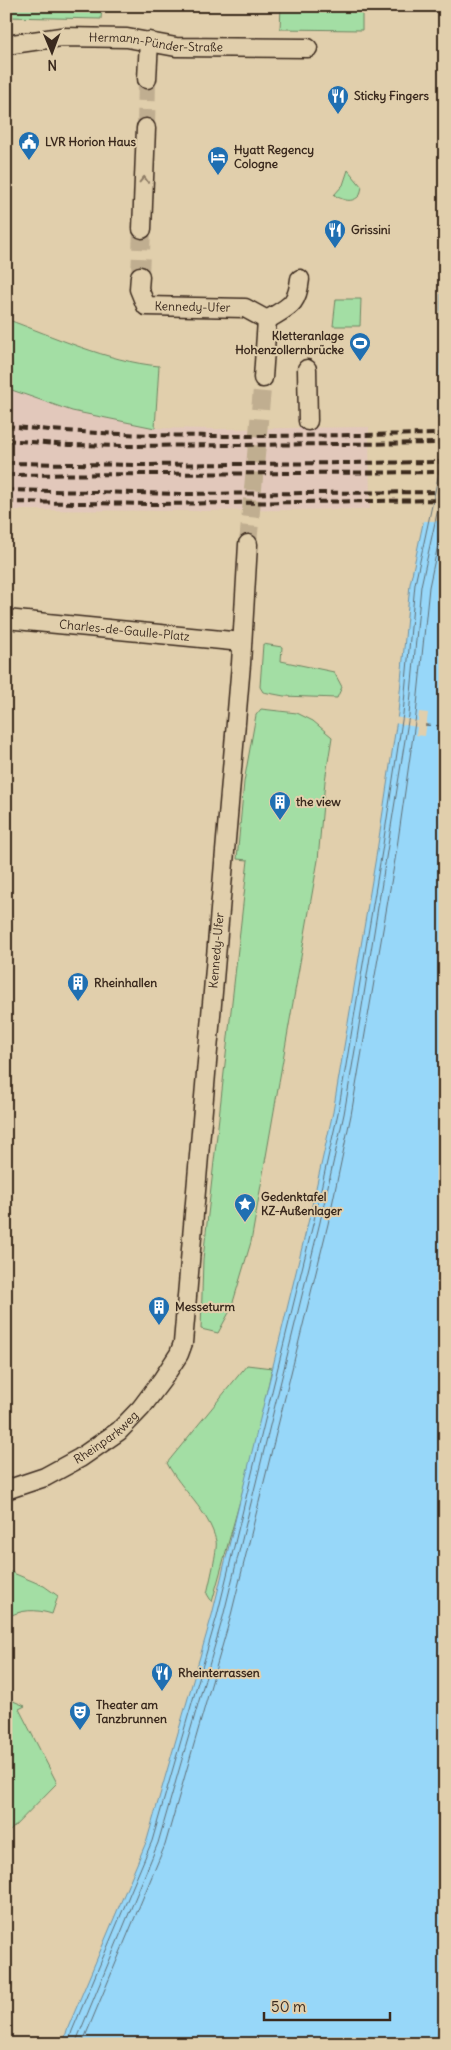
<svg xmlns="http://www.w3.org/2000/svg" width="451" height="2050" viewBox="0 0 451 2050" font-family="Delius,sans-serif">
<rect width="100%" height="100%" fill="#e1cfac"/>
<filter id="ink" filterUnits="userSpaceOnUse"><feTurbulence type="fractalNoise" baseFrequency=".02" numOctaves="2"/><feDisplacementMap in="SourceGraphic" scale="10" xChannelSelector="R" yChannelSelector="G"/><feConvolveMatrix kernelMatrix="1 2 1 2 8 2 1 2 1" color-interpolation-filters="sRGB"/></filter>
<g filter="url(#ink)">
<path fill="#e2c8bb" d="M6,388L72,411L155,428L216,429L369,427L370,509L203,511L6,510Z"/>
<path fill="#a3dea4" stroke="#6f8461" d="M6,6H102L101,19L6,17Z
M281,6H362V30L280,29Z
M348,170L362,187L360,195C352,204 343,200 334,195L343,185Z
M336,299H361L360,326H333Z
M6,319C56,337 106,361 159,366L155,428L72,411L6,388Z
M263,644L282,647L281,661L334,672L342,687L337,698L284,696L263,692L260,687Z
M261,709L297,713L313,721L332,737L325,781L318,860L251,1242L231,1309L218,1333L201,1329L203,1259L248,860L237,859L244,782L256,715Z
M247,1365L272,1368L254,1450L212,1602L207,1594C209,1584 218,1549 216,1541C209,1511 181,1490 167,1463Z
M6,1570L44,1586L58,1596L52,1614C36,1609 21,1609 6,1618Z
M6,1698L25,1706L19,1709L57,1783L6,1835Z"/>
<path fill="#97d7f9" stroke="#7292a1" d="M442,6H445V2044H63L67,2030L147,1840L212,1615L309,1219L333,1112L377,851L398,713L410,584L437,458L443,190Z"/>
<path fill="#e1cfac" d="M436,418H445V521H421L435,458Z
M419,712L428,713L425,736L416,735L417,727L394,723V717L418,721Z"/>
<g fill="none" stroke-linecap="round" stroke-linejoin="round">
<path stroke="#606f76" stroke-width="1" d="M68,2044L72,2031L152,1841L217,1616L314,1220L338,1113L382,851L403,714L415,584L442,459L445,362
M75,2044L158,1843L223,1617L320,1222L344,1114L356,1044L409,715L421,586L445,477
M82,2044L165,1845L230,1619L328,1224L351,1115L396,854L416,715L429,587L445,512"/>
<path stroke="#443b34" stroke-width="1" stroke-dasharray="6 5" stroke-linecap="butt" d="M425,725L445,726"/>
<path stroke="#c0ae90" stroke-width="18" stroke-dasharray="18 9" stroke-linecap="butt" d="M146,128L147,79
M140,276L142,229
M248,544L263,378"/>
<g stroke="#3b2a1e" stroke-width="21">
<g id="street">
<path id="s1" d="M6,45L61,37L127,38L176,47L308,48"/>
<path d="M147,79L149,41"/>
<path d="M142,229L146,128"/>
<path id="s2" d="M140,276L139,289L146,306L245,308L267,320"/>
<path d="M267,320C289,306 297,306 300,279"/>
<path d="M307,369L308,421"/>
<path d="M263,378L267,320"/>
<path id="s3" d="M6,619L242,642"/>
<path id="s4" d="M6,1490L45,1477L80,1458L119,1431L141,1408L162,1380L179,1354L183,1343L241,664L248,544"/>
</g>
</g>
<use href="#street" stroke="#e1cfac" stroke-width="18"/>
<path stroke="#3b2a1e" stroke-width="4" stroke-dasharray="8 4" stroke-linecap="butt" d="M6,426C152,441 299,435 445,434
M6,440L69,445L128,446L445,443
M6,463L141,465L445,462
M6,475L445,472
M6,490L180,494L445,492
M6,502L155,504L445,500"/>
</g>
<defs><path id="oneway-chevron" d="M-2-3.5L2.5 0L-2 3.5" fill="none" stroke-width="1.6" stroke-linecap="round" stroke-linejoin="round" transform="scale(1.25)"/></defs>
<use stroke="#8e7c65" href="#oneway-chevron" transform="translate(144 180) rotate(-88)"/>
</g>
<defs>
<g id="restaurant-pin" transform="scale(1.125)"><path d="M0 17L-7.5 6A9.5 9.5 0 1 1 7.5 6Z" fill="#1f6fb2" stroke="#e1cfac"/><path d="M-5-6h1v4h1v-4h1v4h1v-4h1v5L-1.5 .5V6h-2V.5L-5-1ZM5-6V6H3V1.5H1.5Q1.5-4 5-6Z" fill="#fff"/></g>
<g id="civic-pin" transform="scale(1.125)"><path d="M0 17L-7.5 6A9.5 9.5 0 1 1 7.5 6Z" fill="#1f6fb2" stroke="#e1cfac"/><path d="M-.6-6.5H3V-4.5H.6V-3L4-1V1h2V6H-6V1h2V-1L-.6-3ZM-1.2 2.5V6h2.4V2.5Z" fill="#fff"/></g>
<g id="hotel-pin" transform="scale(1.125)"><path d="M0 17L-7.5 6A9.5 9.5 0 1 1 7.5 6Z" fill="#1f6fb2" stroke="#e1cfac"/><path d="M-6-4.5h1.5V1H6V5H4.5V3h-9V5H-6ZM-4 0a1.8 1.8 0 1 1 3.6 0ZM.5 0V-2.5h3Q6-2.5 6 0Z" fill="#fff"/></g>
<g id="stadium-pin" transform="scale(1.125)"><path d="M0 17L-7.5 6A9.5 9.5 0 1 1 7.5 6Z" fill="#1f6fb2" stroke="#e1cfac"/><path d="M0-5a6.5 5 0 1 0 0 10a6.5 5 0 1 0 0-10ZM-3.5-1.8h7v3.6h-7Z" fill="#fff"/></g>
<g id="building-pin" transform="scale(1.125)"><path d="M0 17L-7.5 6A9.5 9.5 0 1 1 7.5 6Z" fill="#1f6fb2" stroke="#e1cfac"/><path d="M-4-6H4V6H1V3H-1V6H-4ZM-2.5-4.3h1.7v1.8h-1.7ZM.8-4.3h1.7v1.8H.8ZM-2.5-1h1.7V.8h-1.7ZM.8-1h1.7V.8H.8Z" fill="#fff"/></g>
<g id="sight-pin" transform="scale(1.125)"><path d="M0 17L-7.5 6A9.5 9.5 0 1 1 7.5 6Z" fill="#1f6fb2" stroke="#e1cfac"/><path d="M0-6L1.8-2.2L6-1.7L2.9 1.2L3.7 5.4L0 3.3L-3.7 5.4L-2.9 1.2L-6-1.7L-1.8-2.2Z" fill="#fff"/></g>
<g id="theatre-pin" transform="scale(1.125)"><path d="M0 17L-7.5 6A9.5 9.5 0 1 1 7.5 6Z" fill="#1f6fb2" stroke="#e1cfac"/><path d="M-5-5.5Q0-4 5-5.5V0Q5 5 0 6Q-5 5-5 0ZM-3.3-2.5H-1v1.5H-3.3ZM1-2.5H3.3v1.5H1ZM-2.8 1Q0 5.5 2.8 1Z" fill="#fff"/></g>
</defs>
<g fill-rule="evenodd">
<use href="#restaurant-pin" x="338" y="96"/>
<use href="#civic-pin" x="29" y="142"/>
<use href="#hotel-pin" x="218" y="157"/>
<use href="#restaurant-pin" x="335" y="230"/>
<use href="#stadium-pin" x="360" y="343"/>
<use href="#building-pin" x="280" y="802"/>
<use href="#building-pin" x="78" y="983"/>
<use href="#sight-pin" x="245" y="1204"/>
<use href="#building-pin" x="159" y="1307"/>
<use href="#restaurant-pin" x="162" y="1673"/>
<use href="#theatre-pin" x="80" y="1712"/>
</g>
<g text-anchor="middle" stroke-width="4" stroke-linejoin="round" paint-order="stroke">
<g font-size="12" fill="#3b2a1e" stroke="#e1cfac">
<text dy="4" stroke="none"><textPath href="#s1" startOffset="151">Hermann-Pünder-Straße</textPath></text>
<text dy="4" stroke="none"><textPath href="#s2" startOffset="78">Kennedy-Ufer</textPath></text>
<text dy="4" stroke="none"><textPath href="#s3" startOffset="119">Charles-de-Gaulle-Platz</textPath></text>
<text dy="4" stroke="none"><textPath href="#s4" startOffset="632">Kennedy-Ufer</textPath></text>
<text dy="4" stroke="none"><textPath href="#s4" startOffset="114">Rheinparkweg</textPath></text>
</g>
<g font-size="12" font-weight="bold" fill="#3b2a1e" stroke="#e1cfac" text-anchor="start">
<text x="354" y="100">Sticky Fingers</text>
<text x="45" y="146">LVR Horion Haus</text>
<text x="234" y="154">Hyatt Regency<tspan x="234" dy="14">Cologne</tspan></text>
<text x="351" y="234">Grissini</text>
<text x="344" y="340" text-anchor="end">Kletteranlage<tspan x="344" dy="14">Hohenzollernbrücke</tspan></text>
<text x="296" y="806">the view</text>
<text x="94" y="987">Rheinhallen</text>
<text x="261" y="1201">Gedenktafel<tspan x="261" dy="14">KZ-Außenlager</tspan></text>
<text x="175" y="1311">Messeturm</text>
<text x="178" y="1677">Rheinterrassen</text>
<text x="96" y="1709">Theater am<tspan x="96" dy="14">Tanzbrunnen</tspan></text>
</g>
</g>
<rect width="451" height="2050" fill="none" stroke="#e1cfac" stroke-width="25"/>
<rect x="12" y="12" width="426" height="2025" fill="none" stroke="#3b2a1e" stroke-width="2" filter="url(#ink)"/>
<g transform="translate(52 52) rotate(179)" stroke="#e1cfac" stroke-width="4" paint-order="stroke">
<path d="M0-4L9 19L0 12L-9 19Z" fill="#3b2a1e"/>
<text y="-8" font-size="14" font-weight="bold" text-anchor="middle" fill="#3b2a1e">N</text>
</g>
<path d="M264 2012v8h126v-8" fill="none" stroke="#3b2a1e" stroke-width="2.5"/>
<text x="271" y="2012" font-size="15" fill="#3b2a1e" stroke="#e1cfac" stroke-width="4" paint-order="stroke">50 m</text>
</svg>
